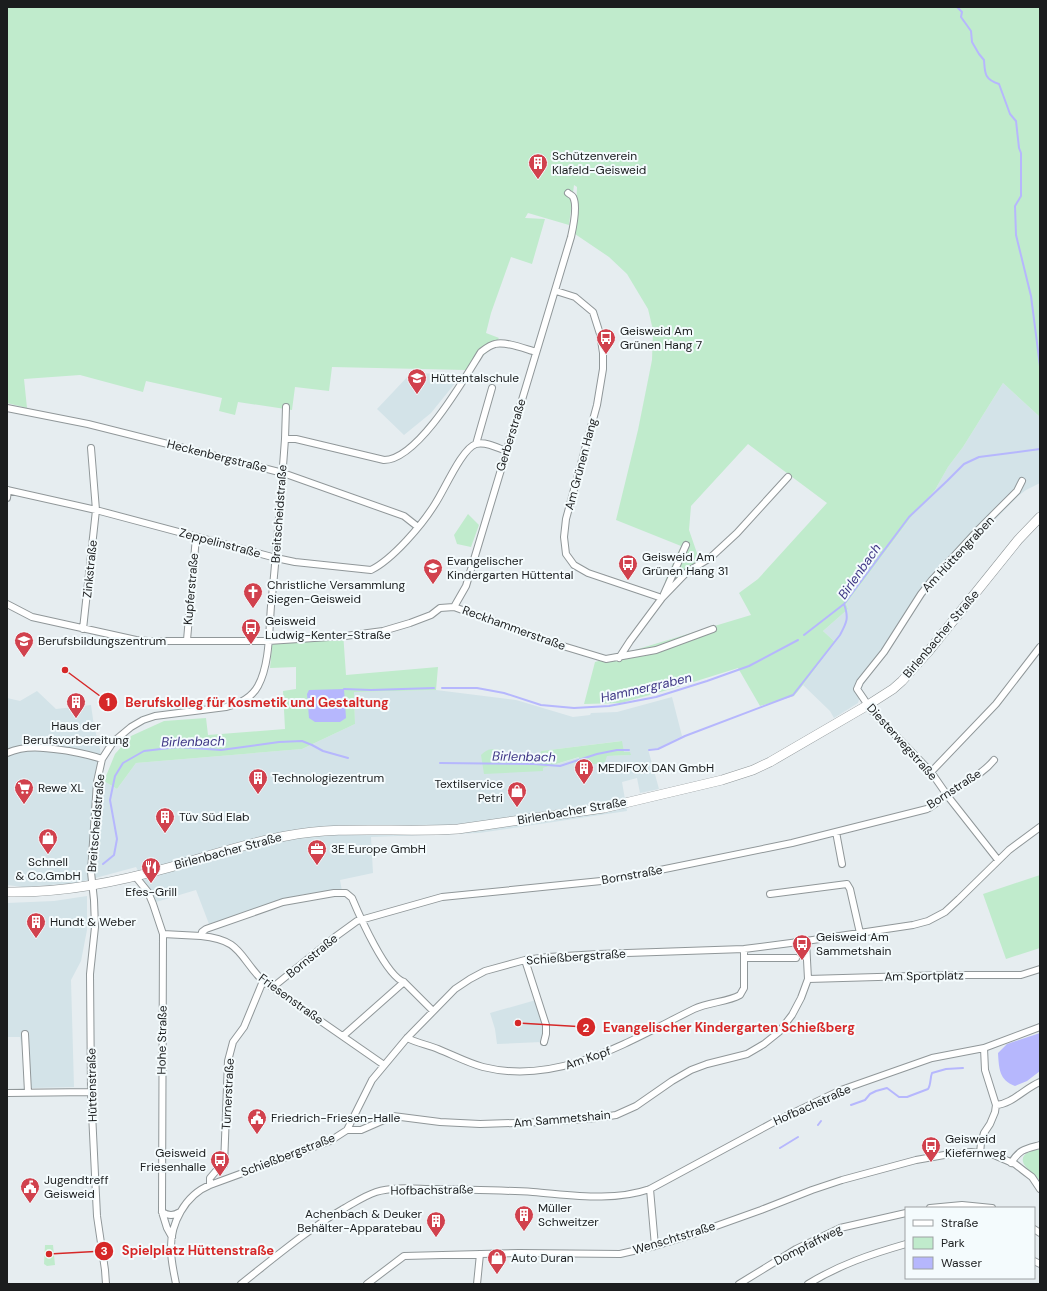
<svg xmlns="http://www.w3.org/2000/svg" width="1047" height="1291" viewBox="0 0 1047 1291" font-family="'DM Sans',sans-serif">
<rect width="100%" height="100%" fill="#e6edf0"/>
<path fill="#d3e3e8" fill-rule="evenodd" d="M411,373L441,374L456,382L431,413L404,435L377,409Z
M1003,383L1040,417V483L1026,490L1018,496L951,565L933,584L863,685L858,703L834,718L830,711L803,685L835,642L823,631L848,609L846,604L911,517L935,490L948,467L963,447Z
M436,690L516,700L573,717L590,715L591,713L617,712L672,697L682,736L658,748L648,749L659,789L640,793L637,778L622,782L627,811L479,833L371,837L373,873L340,880L342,891L305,894L288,898L209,924L196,890L156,902L136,867L77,883L23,887L7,885V698L20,701L37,691L56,709L91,705L94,726L100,749L104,781L117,789L136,763L302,749L355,724L354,692ZM621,741L624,752L630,755L607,756L581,767L580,757L543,768V770L481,755L515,756V754H540L541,751Z
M87,896V930L81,961L71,980L74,1087L31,1088L20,1037H7V903L54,901Z
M536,1000L542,1019L543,1028L542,1042L497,1044L495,1029L490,1013Z"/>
<path fill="#c0ebcc" d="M7,7H1040V417L1003,383L963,447L948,467L935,490L911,517L846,604L848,609L823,631L835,642L803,685L794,696L760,706L738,668L671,689L621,703L584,704L595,662L751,615L739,593L758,579L827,503L748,444L691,506L689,530L699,559L675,587L665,581L681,546L616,520L638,430L652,360L653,330L648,309L627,274L609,257L575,234L577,187L574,185L569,225L528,213L525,218L545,219L532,264L511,257L491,313L486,333L499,338L492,348L466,370L332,367L329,391L295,387L292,410L238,402L235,415L219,411L222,398L146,381L143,392L80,375L24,379L27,408L7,403Z
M468,514L479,525L471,547L457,544L454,535Z
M343,632L346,675L438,667L436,690L354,692L355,724L302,749L136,763L117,789L104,781L115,754L131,736L164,721L206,718L208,735L285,729L283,691L296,689V667L270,668L273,636Z
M622,741L624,752H630L631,755L607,756L605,762L580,767L579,757L543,768V771L484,774L481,755C488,748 492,749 501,750L502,755L515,756V754H540L541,751Z
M1040,875V948L1006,959L983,894Z
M1040,1149V1181C1036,1175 1030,1172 1026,1167C1016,1155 1031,1150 1040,1149Z
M45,1245H53L55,1265L47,1266L44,1264Z"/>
<path fill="#b6b7fd" d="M344,689L346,718L340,722H315L309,718L307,694L309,690Z
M1040,1033V1071L1027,1081L1015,1086C999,1080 999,1068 998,1053L1007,1044Z"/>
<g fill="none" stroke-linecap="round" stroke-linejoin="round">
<path stroke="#b6b7fd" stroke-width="2" d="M957,7L962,12L961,17L971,31L972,42L979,54L984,60C985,73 984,79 999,84L1010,114L1016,121L1019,148L1021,153V196L1015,206L1016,235L1031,296L1040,366
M804,635L844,604
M442,688H477L504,693L541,705L574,708L609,706L656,697L707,681L749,666L798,640
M344,689L371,690L434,688
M649,750L658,749L685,736L793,695L840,635C847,622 849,618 844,604L909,517L947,481L964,464L979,457L1040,449
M440,763L534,764L560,766L597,754L617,750H629
M103,864L114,855L117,839L110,800L115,776L123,763L144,751L178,747L221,750L279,742L302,741L312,745L323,751L348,758
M851,1105L865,1100L870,1094L876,1091L887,1088L899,1097H907L928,1089C931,1085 930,1078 932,1073L946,1069L963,1068
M818,1125L821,1121
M780,1148L798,1137"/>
<g stroke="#909799" stroke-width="8">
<path id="street" d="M556,291L575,297L593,312L600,334L603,353V369L597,405L566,519L564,537L566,554L574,565L588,573L662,598
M7,408L88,424L283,473L404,516L418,527
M285,439L286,407
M476,444L492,388
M7,490L96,510L276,558L295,562L371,570C393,559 422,525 435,504C444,491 462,448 476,444C486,441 498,448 506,451
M7,498L8,490
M664,594L686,545
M7,604L32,617L136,640L148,641H268L345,636L383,631L410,623L431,615L440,608L454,607L553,643L606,659L656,650L713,629
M454,607L466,586L571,237C573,228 578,206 573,197C572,195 569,194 568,193
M83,629L96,510L91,448
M187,640L196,537
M619,658L630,641L662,598L687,572L710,558L737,533L788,477
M7,753C28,744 47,748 69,751C80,753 91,755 102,759
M931,772L996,704L1040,647
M947,795L931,772L872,711L857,689L860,682L884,652L921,594L932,580L979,529L1017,491L1022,481
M950,799L998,860
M836,832L842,864
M135,876L148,892L153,904L163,934L162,1212L167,1228L172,1237
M770,894L847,884L850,889L860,933
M163,934L201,936L202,932L206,929L283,902L334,893H346L352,898C360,917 386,976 404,982L433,1011
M201,936C242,940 238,956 263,981L384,1065
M744,958H796
M525,960L546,1025V1034L544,1042
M808,979L947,975H1021L1040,969
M273,987L335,937L357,921L442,897L611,880L792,843L927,809C935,805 940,799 948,794C963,783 982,775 994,760
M25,1034L28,1092
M343,1036L404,982
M407,1038C417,1043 428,1045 438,1049C453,1055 468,1063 483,1067C559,1086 629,1041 694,1009C709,1002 728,1002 740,995L744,988V949
M7,1093L91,1092
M996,1105C1012,1104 1025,1088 1040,1082
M347,1130H361L393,1116L440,1122L480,1124L545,1122L596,1118L616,1115L636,1106L672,1081L691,1070L707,1064L747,1054L764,1044L779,1032L792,1015L801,998L808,979L806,941
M980,1153L981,1143L984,1133L990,1124L995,1112L996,1105L985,1070L984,1048L1040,1027
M1011,1163C1020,1149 1025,1149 1040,1145
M210,1185V1178L216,1171L224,1165L228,1061L233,1042L244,1027L263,981
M650,1189L655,1246
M930,1208L962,1205L992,1208
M162,1212C169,1216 173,1216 180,1212
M1034,1229L1040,1233
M1034,1261L1040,1264
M106,1284L105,1270L97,1216L91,1092L90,974L95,927L94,900L91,872L97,782L102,759L113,742L131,727L143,720L155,716L226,707C239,704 251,699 258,686C270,664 269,630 271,606C277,550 281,494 285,439H296L384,460C418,460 464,379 481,352C485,349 490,345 495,344C506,341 525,349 536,352
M176,1284C174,1273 171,1261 171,1250C170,1224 185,1195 210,1185L330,1141L347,1130L372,1080L407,1038L455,989L470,979L485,971L525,960L548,957L598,954L744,949L806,941L913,925L928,921L945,912L959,899L1009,850L1040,827
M241,1284C274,1258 307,1230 343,1209C354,1203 364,1196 376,1192C395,1186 416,1189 436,1189C468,1190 501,1190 533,1192C572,1195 612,1202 650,1189L776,1121L841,1090L932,1058L984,1048
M367,1284L404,1256L519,1253L620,1254L655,1246L691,1235L761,1210L812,1190L842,1180L916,1160L950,1154L971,1152L994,1155L1015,1164L1024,1171L1032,1177L1040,1189
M477,1284L480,1254
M739,1284L796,1249L840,1228L906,1213
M808,1284C839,1265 871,1254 906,1244"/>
</g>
<g stroke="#909799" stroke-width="10">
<path id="secondary" d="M7,892C63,893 117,882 171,867C209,856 247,843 286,836C343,825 401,833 458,829L604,808L722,780L753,770L770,762L868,705L893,689L902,681L928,652L1018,540L1040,517"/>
</g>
<use href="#street" stroke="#fff" stroke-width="6"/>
<use href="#secondary" stroke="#fff" stroke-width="9"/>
</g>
<defs>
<g id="building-pin" transform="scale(1)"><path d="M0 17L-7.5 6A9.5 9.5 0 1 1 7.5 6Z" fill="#d1414d" stroke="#f4fbfd"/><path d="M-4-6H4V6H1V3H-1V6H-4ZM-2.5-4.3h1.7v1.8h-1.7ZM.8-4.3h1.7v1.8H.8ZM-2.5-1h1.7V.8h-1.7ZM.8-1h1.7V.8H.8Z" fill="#fff"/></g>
<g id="bus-pin" transform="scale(1)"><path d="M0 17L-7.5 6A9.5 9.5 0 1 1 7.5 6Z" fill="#d1414d" stroke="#f4fbfd"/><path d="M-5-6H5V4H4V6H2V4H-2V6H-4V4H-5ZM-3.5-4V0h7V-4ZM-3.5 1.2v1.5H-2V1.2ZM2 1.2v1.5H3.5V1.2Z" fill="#fff"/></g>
<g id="school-pin" transform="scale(1)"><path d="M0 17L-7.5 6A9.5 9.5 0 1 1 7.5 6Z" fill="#d1414d" stroke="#f4fbfd"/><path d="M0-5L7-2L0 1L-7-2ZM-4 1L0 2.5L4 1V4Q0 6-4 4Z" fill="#fff"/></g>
<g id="church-pin" transform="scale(1)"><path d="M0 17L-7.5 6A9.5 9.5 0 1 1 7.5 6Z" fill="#d1414d" stroke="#f4fbfd"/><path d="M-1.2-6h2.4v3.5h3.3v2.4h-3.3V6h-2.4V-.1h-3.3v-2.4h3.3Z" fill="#fff"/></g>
<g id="university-pin" transform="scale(1)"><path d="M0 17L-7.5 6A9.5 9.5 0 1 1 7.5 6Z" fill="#d1414d" stroke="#f4fbfd"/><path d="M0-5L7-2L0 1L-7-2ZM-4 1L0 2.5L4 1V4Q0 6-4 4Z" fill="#fff"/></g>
<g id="supermarket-pin" transform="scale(1)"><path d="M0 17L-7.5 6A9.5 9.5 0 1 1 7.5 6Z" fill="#d1414d" stroke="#f4fbfd"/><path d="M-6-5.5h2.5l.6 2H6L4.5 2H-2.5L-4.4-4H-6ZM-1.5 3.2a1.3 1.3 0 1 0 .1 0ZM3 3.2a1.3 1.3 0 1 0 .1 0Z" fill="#fff"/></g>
<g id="shop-pin" transform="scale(1)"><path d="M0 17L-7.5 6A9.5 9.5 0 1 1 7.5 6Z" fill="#d1414d" stroke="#f4fbfd"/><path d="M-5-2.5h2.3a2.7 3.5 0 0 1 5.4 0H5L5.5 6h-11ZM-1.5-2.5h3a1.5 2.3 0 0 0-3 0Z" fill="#fff"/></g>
<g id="office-pin" transform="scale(1)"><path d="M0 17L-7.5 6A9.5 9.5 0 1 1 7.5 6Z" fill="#d1414d" stroke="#f4fbfd"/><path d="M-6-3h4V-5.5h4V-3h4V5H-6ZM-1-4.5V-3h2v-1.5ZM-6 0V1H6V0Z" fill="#fff"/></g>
<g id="restaurant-pin" transform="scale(1)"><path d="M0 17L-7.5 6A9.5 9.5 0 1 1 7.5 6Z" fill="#d1414d" stroke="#f4fbfd"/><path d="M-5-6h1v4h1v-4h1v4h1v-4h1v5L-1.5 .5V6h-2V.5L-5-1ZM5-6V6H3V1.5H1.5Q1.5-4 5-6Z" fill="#fff"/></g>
<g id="civic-pin" transform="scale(1)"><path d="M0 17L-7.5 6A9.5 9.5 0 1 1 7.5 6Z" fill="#d1414d" stroke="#f4fbfd"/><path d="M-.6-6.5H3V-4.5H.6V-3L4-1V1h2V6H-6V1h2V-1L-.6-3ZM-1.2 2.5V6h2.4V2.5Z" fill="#fff"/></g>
</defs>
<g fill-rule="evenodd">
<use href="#building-pin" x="538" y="163"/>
<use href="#bus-pin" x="606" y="338"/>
<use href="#school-pin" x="417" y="378"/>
<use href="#bus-pin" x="628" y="564"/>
<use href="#school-pin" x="433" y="568"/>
<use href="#church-pin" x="253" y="592"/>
<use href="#bus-pin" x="251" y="628"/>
<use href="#university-pin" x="24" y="641"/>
<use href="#building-pin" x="76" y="702"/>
<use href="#building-pin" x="584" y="768"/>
<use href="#building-pin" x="258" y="778"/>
<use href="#supermarket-pin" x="24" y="788"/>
<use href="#shop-pin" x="517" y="791"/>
<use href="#building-pin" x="165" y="817"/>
<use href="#shop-pin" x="48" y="838"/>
<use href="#office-pin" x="317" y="849"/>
<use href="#restaurant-pin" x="151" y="867"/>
<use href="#building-pin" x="36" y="922"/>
<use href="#bus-pin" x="802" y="944"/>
<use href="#civic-pin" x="257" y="1118"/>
<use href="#bus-pin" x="931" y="1146"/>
<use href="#bus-pin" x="220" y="1160"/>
<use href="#civic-pin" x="30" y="1187"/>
<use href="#building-pin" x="524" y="1215"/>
<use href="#building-pin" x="436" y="1221"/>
<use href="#shop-pin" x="497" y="1258"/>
</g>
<g text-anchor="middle" stroke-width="4" stroke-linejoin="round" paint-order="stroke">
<g font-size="12" fill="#1b1d1e" stroke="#f4fbfd" text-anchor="start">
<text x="552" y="160">Schützenverein<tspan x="552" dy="14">Klafeld-Geisweid</tspan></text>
<text x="620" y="335">Geisweid Am<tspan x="620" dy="14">Grünen Hang 7</tspan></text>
<text x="431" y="382">Hüttentalschule</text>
<text x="642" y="561">Geisweid Am<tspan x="642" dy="14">Grünen Hang 31</tspan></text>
<text x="447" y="565">Evangelischer<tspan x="447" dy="14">Kindergarten Hüttental</tspan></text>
<text x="267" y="589">Christliche Versammlung<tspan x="267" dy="14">Siegen-Geisweid</tspan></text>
<text x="265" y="625">Geisweid<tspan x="265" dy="14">Ludwig-Kenter-Straße</tspan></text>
<text x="38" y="645">Berufsbildungszentrum</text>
<text x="76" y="730" text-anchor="middle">Haus der<tspan x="76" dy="14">Berufsvorbereitung</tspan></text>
<text x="598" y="772">MEDIFOX DAN GmbH</text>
<text x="272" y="782">Technologiezentrum</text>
<text x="503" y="788" text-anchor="end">Textilservice<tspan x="503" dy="14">Petri</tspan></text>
<text x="38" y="792">Rewe XL</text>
<text x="179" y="821">Tüv Süd Elab</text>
<text x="331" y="853">3E Europe GmbH</text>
<text x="48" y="866" text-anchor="middle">Schnell<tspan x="48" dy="14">&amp; Co.GmbH</tspan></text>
<text x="151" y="896" text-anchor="middle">Efes-Grill</text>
<text x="50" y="926">Hundt &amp; Weber</text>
<text x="816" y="941">Geisweid Am<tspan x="816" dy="14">Sammetshain</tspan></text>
<text x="271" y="1122">Friedrich-Friesen-Halle</text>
<text x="945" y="1143">Geisweid<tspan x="945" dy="14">Kiefernweg</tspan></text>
<text x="206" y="1157" text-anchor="end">Geisweid<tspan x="206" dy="14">Friesenhalle</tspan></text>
<text x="44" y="1184">Jugendtreff<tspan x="44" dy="14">Geisweid</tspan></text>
<text x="538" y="1212">Müller<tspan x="538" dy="14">Schweitzer</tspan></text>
<text x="422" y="1218" text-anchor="end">Achenbach &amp; Deuker<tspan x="422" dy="14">Behälter-Apparatebau</tspan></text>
<text x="511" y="1262">Auto Duran</text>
</g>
<g font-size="12" fill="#1b1d1e" stroke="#f4fbfd">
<text transform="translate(511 435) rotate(-73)" y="4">Gerberstraße</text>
<text transform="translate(217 456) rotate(14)" y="4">Heckenbergstraße</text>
<text transform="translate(581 464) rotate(-75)" y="4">Am Grünen Hang</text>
<text transform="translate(279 514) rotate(-86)" y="4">Breitscheidstraße</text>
<text transform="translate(220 543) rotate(15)" y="4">Zeppelinstraße</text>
<text transform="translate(958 554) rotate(-47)" y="4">Am Hüttengraben</text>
<text transform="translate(90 569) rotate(-84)" y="4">Zinkstraße</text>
<text transform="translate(191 589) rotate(-85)" y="4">Kupferstraße</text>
<text transform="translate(514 628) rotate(20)" y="4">Reckhammerstraße</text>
<text transform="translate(941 634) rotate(-50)" y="4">Birlenbacher Straße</text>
<text transform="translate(902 742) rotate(48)" y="4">Diesterwegstraße</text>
<text transform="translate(954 789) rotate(-33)" y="4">Bornstraße</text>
<text transform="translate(572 811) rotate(-10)" y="4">Birlenbacher Straße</text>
<text transform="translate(96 823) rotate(-85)" y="4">Breitscheidstraße</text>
<text transform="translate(228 851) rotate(-15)" y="4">Birlenbacher Straße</text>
<text transform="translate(632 875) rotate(-10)" y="4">Bornstraße</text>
<text transform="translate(312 956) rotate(-39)" y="4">Bornstraße</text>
<text transform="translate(576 957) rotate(-4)" y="4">Schießbergstraße</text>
<text transform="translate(924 976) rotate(-1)" y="4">Am Sportplatz</text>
<text transform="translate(291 999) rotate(36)" y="4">Friesenstraße</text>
<text transform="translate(162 1040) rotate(-89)" y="4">Hohe Straße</text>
<text transform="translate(588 1058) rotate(-19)" y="4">Am Kopf</text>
<text transform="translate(92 1085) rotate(-91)" y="4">Hüttenstraße</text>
<text transform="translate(228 1094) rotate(-87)" y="4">Turnerstraße</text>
<text transform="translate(812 1105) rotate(-24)" y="4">Hofbachstraße</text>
<text transform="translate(562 1119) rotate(-5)" y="4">Am Sammetshain</text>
<text transform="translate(288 1155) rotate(-21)" y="4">Schießbergstraße</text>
<text transform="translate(432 1190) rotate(-1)" y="4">Hofbachstraße</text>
<text transform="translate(674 1238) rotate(-17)" y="4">Wenschtstraße</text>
<text transform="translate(808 1245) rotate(-27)" y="4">Dompfaffweg</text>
</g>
<g font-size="13" font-style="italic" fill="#3e3685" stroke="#f4fbfd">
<text transform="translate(859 571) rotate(-55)" y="5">Birlenbach</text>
<text transform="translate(646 687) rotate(-13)" y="5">Hammergraben</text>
<text transform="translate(193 741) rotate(-1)" y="5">Birlenbach</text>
<text transform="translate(524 756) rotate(1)" y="5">Birlenbach</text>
</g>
</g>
<path fill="none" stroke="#d62828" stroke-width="1.5" d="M65 670L108 702M518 1023L586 1027M49 1254L104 1251"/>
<g fill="#d62828" stroke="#f4fbfd" stroke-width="1.5">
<circle cx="65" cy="670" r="4"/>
<circle cx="518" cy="1023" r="4"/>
<circle cx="49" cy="1254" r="4"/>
<circle cx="108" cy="702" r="10"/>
<circle cx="586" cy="1027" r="10"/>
<circle cx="104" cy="1251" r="10"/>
</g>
<g font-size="12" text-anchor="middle" font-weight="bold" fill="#fff">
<text x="108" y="706">1</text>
<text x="586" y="1032">2</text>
<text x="104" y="1255">3</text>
</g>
<g font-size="13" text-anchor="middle" font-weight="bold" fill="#d62828" stroke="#f4fbfd" stroke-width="4" stroke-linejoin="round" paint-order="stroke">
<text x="257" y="707">Berufskolleg für Kosmetik und Gestaltung</text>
<text x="729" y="1032">Evangelischer Kindergarten Schießberg</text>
<text x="198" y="1255">Spielplatz Hüttenstraße</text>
</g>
<rect width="1047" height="1291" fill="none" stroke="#1b1d1e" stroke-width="16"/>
<rect x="905" y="1207" width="130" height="72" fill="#f4fbfd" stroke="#9da2a4"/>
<rect x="913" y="1220" width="20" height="6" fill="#ffffff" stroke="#9da2a4"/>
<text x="941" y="1227" font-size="12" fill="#1b1d1e">Straße</text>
<rect x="913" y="1237" width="20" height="12" fill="#c0ebcc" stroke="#9da2a4"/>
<text x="941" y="1247" font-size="12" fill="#1b1d1e">Park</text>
<rect x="913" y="1257" width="20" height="12" fill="#b6b7fd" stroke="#9da2a4"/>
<text x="941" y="1267" font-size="12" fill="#1b1d1e">Wasser</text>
</svg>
